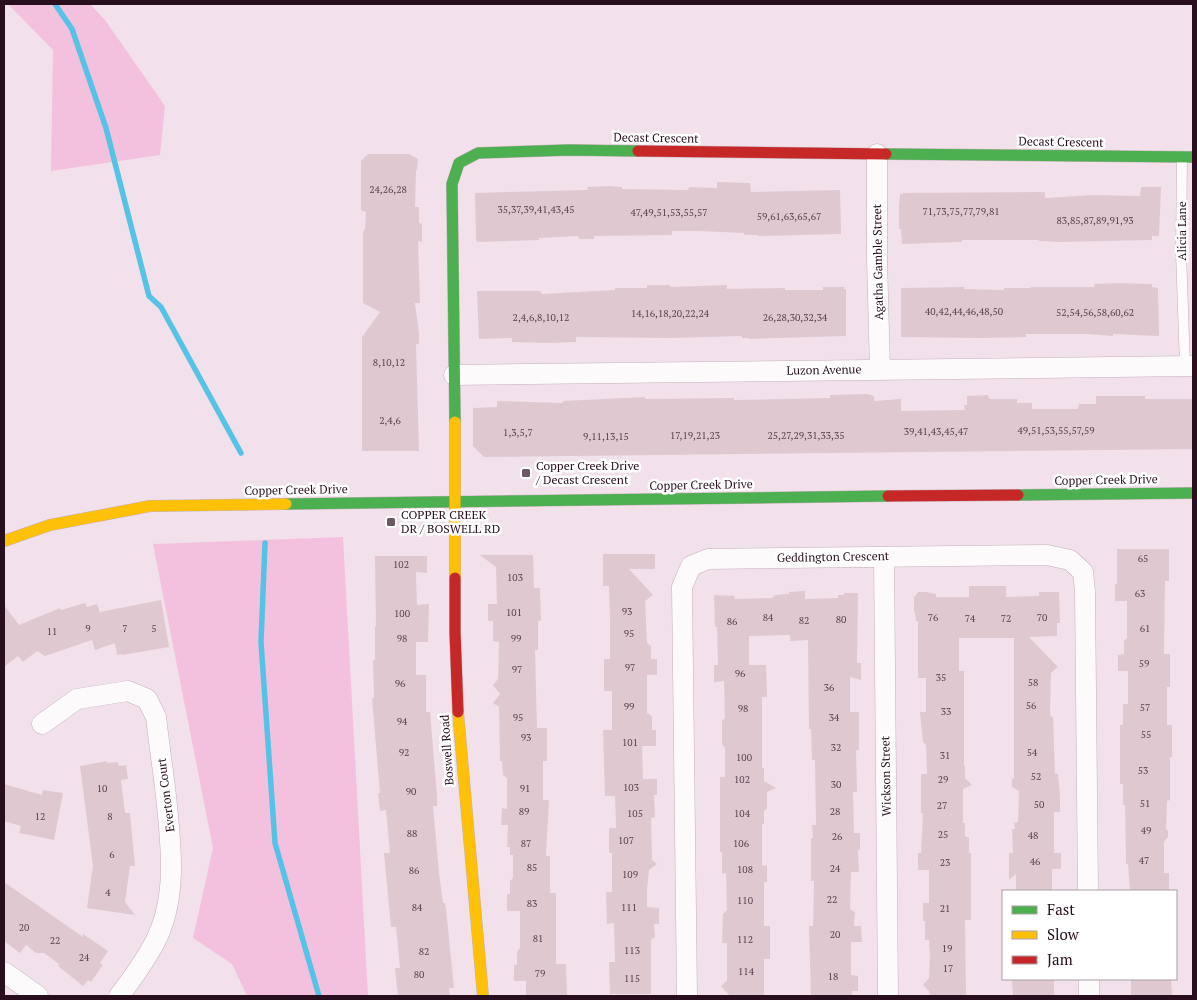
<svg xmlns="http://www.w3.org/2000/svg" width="1197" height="1000" viewBox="0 0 1197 1000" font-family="'PT Serif',serif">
<rect width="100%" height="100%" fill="#f2e1ea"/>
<path fill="#f3c1dd" d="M8,4H90L105,20L165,106L160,155L51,171L53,50Z
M343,537L368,996H247L232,964L193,938L213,848L153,544Z"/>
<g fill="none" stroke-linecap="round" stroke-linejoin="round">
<path stroke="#55c3e6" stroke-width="5.5" d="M55,4L72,29L106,128L149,296L161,307L241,453
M265,543L261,642L275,843L319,996"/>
</g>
<path fill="#e0c8d0" d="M368,154H409L418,159L417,170H416L415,207H419V223L422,224V242L418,241L420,303H415L419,333V344H416L419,451H362V337L380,312L363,303V232L365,229L366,212L361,210V161Z
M717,182L750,183L751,192L840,190L841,234L758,236V235H744V233L699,231H672V235L594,236V239H579L578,236L539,238V240L477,242L476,239L475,193L588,190L587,187L609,186L622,187V189L688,190L689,187L717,188Z
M1141,187H1161L1159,236H1152V240L1059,242L1039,241V240H962V242L902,244L901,229H899V205L900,194H903V193L1045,192V198L1093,195L1140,196Z
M1117,283L1152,284V287L1158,288L1159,336L1113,334V336L1088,334H1026V337L980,338L901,337V288L964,287V289L1004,290V288H1031V287H1094L1095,284Z
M647,285H669L671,287L727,285V289L785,288V290H823V287H844V289H846V336L749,339V338H742V336L670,338L576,337V342L547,343L512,342V338L479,339L477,291H540L542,294L615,290V288H647Z
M867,394L874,396V401L901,399V411L965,410L964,405H967V396L988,395L989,399H1017V403H1032V409H1078L1079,404H1096V396H1145V399H1193V449L484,457L473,446V408L497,407V401L563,403V401L645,397V399L734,398V400L830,398V395Z
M1117,549H1169V581H1165L1164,654H1170V687H1167V725H1172V757H1170V800L1167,801L1166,829L1168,831V837L1164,842V873H1169V891H1131L1130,890L1128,864H1126L1125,805H1123V784H1120V725H1123V704H1128V671H1118V655L1124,654V641L1127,638V601H1115V584H1117Z
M603,554H655V569H629L653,595L645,601L647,643L651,646V659H657V675H647V713L652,716V730H656V746H642L643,779H657V795H654L655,817L651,818L652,860L657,864L649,870L647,889V907L659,908V924H654L655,937L651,940V994H610L609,962H615L614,923L607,924L606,892H612V853H609V828H616L615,796H605L603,730H612V691H604V659H610V620L609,586H603Z
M480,555H533L534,588H540L541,621H538V650H535L537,728H547V761H543V800H549L546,856H550V893H556V964H566L567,996H526V981H514V965H517V952L520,948V911H507V894H510V881L513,878V855H510V847H507L508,825H501L502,808L507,809V778L503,775L502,761H500L499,707L493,703L500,694L493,685L498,679L499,642L493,641V621H488V604H497L496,567Z
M375,556H427V573L416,572L417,605L429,604L428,642H416V675H426V712H430L437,796V806H433L439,873L443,903H445L446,909L454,988H449L450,996H398L395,968H400L396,927H391L384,853H390L386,810L380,811L378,793H380L372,698H374L373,660H375V626H376Z
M969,586H1006V597L1039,596V592H1059L1060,623H1057V636L1029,637L1058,667L1051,673L1050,715L1053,718L1055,774H1058L1060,796V812H1054V853H1061V869H1052V891H1016V874L1009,880V853H1013L1012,829H1015L1014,823L1018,822L1019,791L1012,787V780L1014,778V638H959V671H964V766H965V778L972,785L963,789V823H965V836L969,838V853H971V920H965L966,996H930L929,991L923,985L929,978L930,957L929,940H925V921H923V903H929V870H918V853H921L923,813H921V774H927L926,745L923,742L920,712H926V678H918V621H916L915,612L914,613V597L918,592H927L936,594V597H969Z
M805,591V599L838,598V595H844V593H858L857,663H861V680L850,677V712H859V750H856L857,792H853L854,833H860V850H858L859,872H851L850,909L855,912L854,926H861L862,942H851V975L858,976V991H852V996H811L809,926H813L814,881H811V838H813L812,825H816L815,760H812L811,729H809L808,640L790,641V635L749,636V665H766L767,697H762V768H764V781L776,788L767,792V808L764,811V824H762V866L767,865V882H764V926H770V959H764V996H730L721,986L727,981V943H722L723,914L727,910L726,873L722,874V852H720V777H725V747L722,744V721L725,718L724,681L714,682V665H718L717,627H715L714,595L735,596L734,599L772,598L775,595L789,594V592Z
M161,600L169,647L122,655L121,654L117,655L115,643L95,650L92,640L45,656L37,651L23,662L18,656L4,667V605L19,625L60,608L61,610L85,603L87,607L97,604L100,612Z
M107,761V763L118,762L119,766L126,765L128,779L121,780L125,813H130L135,866H130L125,902L135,915L87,908L93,866L80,766Z
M4,784L42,795L43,790L63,793L54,840L19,833L21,826L4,821Z
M4,882L83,937V934L108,951L100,963L103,965L91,982L88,980L83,986L58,966L59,964L44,953H36L26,945L20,953L4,941Z
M1012,979H1054V996H1013Z
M1131,979H1171L1172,996H1131Z"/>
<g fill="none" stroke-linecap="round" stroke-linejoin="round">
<g stroke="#c4afbb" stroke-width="11">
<path id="lane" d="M1182,157L1181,253L1185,366"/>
</g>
<g stroke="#c4afbb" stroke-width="21">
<path id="street" d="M877,154V259L880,370
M454,375L1193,366
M884,557L888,996
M42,724L77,699L128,691L147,699L156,717C159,743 163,770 166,796C171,845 178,897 155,942C145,961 132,979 119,996
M4,972L38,996
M1089,979V996
M687,996L682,587L691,566L708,559L1047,555L1070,560L1083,572L1085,592L1088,891"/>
</g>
<g stroke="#c4afbb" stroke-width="12">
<path id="fast" d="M886,154L1193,157
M455,422L452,184L459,163L478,153L569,150L638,151
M1018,495L1193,493
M286,504L888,496"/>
</g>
<g stroke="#c4afbb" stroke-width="12">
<path id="slow" d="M455,422V578
M4,541L50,525L150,506L286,504
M458,712L483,996"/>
</g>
<g stroke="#c4afbb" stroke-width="12">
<path id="jam" d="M638,151L886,154
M888,496L1018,495
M455,578V632L458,712"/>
</g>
<use href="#lane" stroke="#fdfafc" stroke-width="10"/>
<use href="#street" stroke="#fdfafc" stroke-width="20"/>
<use href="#fast" stroke="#4caf50" stroke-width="11"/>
<use href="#slow" stroke="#ffc107" stroke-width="11"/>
<use href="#jam" stroke="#c62828" stroke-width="11"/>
</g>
<g fill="#6f5865" stroke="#fff" stroke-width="2">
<rect x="521" y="468" width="10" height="10" rx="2.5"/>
<rect x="386" y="517" width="10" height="10" rx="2.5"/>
</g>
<g text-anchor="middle" stroke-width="5" stroke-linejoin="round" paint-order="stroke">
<g font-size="10" fill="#593f4c">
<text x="388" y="193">24,26,28</text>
<text x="536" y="213">35,37,39,41,43,45</text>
<text x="961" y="215">71,73,75,77,79,81</text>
<text x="669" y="216">47,49,51,53,55,57</text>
<text x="789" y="220">59,61,63,65,67</text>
<text x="1095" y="224">83,85,87,89,91,93</text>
<text x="964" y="315">40,42,44,46,48,50</text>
<text x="1095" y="316">52,54,56,58,60,62</text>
<text x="670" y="317">14,16,18,20,22,24</text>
<text x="541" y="321">2,4,6,8,10,12</text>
<text x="795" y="321">26,28,30,32,34</text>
<text x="389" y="366">8,10,12</text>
<text x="390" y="424">2,4,6</text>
<text x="1056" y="434">49,51,53,55,57,59</text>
<text x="936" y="435">39,41,43,45,47</text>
<text x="518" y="436">1,3,5,7</text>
<text x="695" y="439">17,19,21,23</text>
<text x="806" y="439">25,27,29,31,33,35</text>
<text x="606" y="440">9,11,13,15</text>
<text x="1143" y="562">65</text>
<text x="401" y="568">102</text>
<text x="515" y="581">103</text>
<text x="1140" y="597">63</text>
<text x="627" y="615">93</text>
<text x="514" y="616">101</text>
<text x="402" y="617">100</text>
<text x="768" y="621">84</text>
<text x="933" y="621">76</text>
<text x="1042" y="621">70</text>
<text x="970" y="622">74</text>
<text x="1006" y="622">72</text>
<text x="841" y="623">80</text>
<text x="804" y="624">82</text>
<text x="732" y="625">86</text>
<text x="88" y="632">9</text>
<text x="125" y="632">7</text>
<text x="154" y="632">5</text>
<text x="1145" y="632">61</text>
<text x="52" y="635">11</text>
<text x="629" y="637">95</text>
<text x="402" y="642">98</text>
<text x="516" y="642">99</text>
<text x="1144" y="667">59</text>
<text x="630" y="671">97</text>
<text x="517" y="673">97</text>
<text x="740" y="677">96</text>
<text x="941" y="681">35</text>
<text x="1033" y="686">58</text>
<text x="400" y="687">96</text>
<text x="829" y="691">36</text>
<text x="1031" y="709">56</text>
<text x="629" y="710">99</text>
<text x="1145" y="711">57</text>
<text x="743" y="712">98</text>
<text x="946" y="715">33</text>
<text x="518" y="721">95</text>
<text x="834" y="721">34</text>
<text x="402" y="725">94</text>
<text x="1146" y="738">55</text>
<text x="526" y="741">93</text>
<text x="630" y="746">101</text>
<text x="836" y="751">32</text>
<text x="404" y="756">92</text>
<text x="1032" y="756">54</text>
<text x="945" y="759">31</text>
<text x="744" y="761">100</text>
<text x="1143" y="774">53</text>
<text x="1036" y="780">52</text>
<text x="742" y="783">102</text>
<text x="943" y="783">29</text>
<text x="836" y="788">30</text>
<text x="631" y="791">103</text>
<text x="102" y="792">10</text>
<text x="525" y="792">91</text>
<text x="411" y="795">90</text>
<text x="1145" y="807">51</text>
<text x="1039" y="808">50</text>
<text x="942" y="809">27</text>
<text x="524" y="815">89</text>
<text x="835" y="815">28</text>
<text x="635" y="817">105</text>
<text x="742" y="817">104</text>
<text x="40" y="820">12</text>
<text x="110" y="820">8</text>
<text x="1146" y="834">49</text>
<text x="412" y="837">88</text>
<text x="943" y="838">25</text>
<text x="1033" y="839">48</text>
<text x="837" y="840">26</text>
<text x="626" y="844">107</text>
<text x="526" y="847">87</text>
<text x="741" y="847">106</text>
<text x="112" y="858">6</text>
<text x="1144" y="864">47</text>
<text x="1035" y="865">46</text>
<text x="945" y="866">23</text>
<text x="532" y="871">85</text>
<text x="835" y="872">24</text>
<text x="745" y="873">108</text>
<text x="414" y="874">86</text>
<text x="630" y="878">109</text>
<text x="108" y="896">4</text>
<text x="832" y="903">22</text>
<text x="745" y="904">110</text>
<text x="532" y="907">83</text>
<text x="417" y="911">84</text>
<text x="629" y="911">111</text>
<text x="945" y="912">21</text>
<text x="24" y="931">20</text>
<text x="835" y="938">20</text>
<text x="538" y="942">81</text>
<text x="745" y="943">112</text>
<text x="55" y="944">22</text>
<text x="947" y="952">19</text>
<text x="632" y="954">113</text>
<text x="424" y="955">82</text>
<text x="84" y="961">24</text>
<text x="948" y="972">17</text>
<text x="746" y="975">114</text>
<text x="540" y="977">79</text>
<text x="419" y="978">80</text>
<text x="833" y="980">18</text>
<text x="632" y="982">115</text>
</g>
<g font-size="12" fill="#290f1e" stroke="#fff">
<text transform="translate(656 138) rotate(1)" y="4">Decast Crescent</text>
<text transform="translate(1061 142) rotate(1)" y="4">Decast Crescent</text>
<text transform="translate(1182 231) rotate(-90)" y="4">Alicia Lane</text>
<text transform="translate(878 262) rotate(-91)" y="4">Agatha Gamble Street</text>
<text transform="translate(824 370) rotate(-1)" y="4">Luzon Avenue</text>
<text transform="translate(1106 480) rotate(-1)" y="4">Copper Creek Drive</text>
<text transform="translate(701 485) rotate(-1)" y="4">Copper Creek Drive</text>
<text transform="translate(296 490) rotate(-1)" y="4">Copper Creek Drive</text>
<text transform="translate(833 557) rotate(-1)" y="4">Geddington Crescent</text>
<text transform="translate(447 750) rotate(-94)" y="4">Boswell Road</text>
<text transform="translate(886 776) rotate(-91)" y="4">Wickson Street</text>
<text transform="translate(166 795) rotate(-97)" y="4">Everton Court</text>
</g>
<g font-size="12" fill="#290f1e" stroke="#fff" text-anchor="start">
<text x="536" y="470">Copper Creek Drive<tspan x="536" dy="14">/ Decast Crescent</tspan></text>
<text x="401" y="519">COPPER CREEK<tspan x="401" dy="14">DR / BOSWELL RD</tspan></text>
</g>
</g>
<rect width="1197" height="1000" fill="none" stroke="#290f1e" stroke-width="10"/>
<rect x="1002" y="890" width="175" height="90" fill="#ffffff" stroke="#a99fa5"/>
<rect x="1012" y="906" width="25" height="8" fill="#4caf50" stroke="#a99fa5"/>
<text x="1047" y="915" font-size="15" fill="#290f1e">Fast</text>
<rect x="1012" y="931" width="25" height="8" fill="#ffc107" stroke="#a99fa5"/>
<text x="1047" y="940" font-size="15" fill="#290f1e">Slow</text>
<rect x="1012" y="956" width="25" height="8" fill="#c62828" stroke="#a99fa5"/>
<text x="1047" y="965" font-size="15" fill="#290f1e">Jam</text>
</svg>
